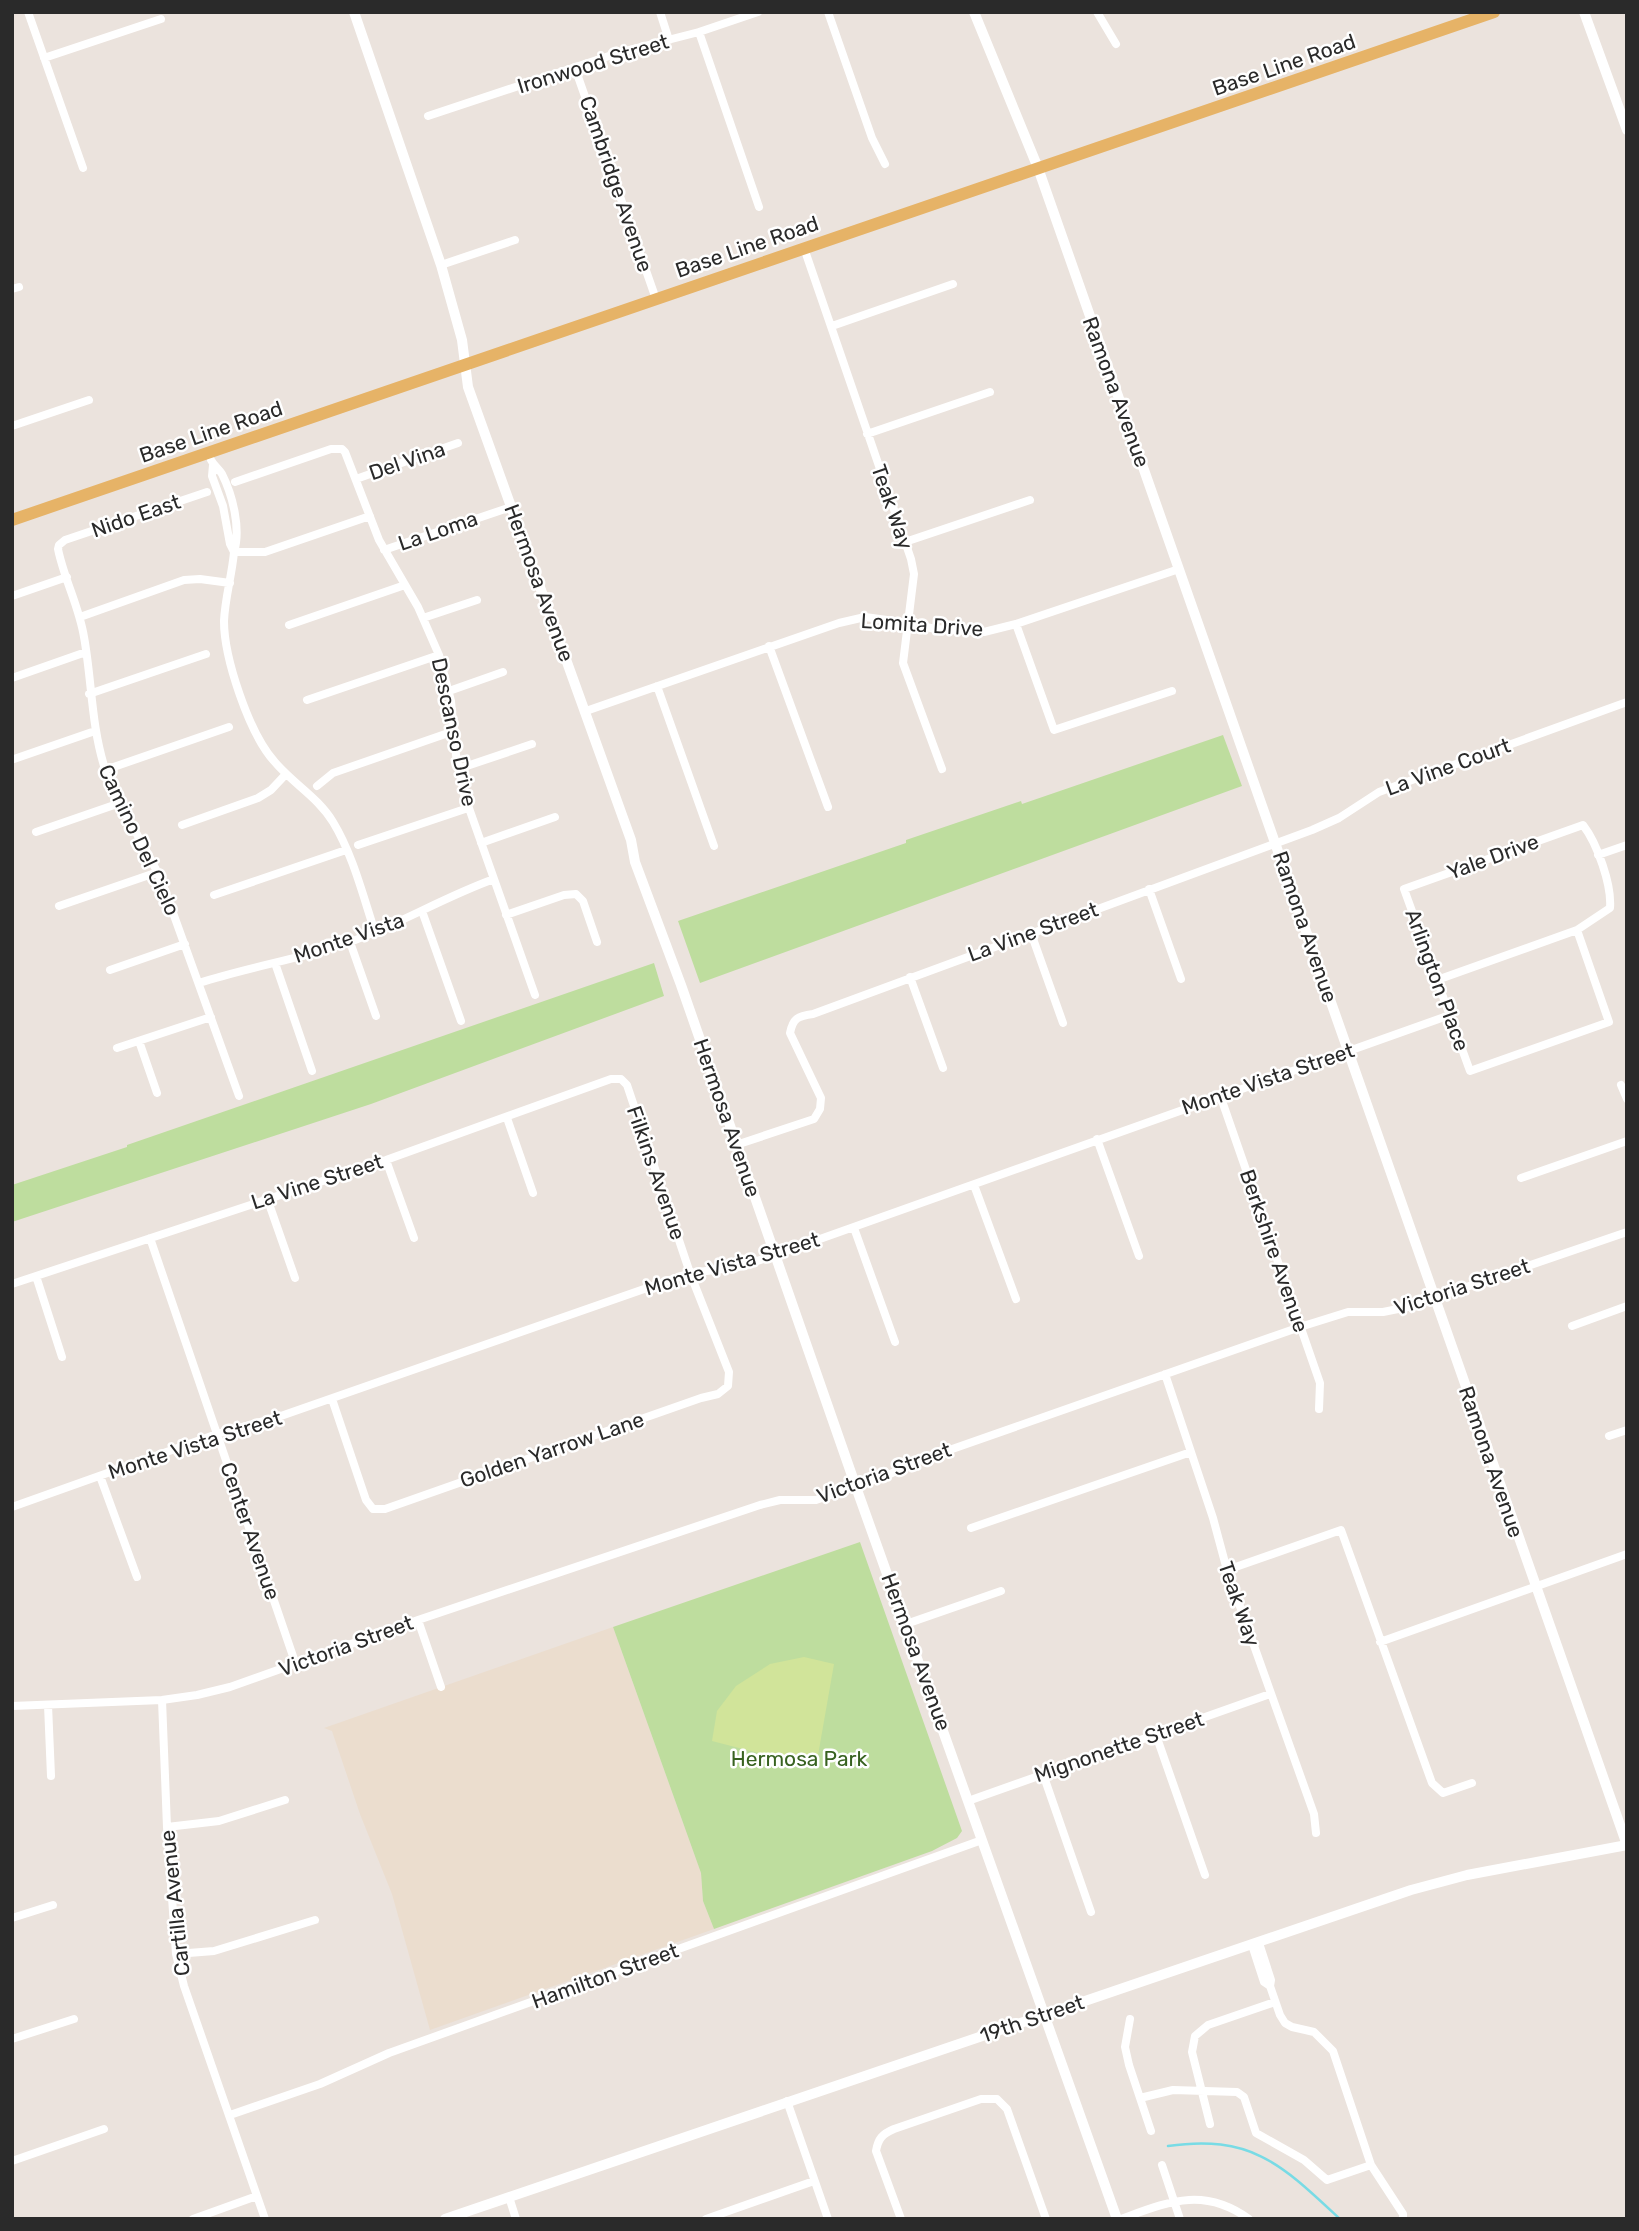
<svg xmlns="http://www.w3.org/2000/svg" width="1639" height="2231" viewBox="0 0 1639 2231" font-family="Rubik,sans-serif">
<rect width="100%" height="100%" fill="#ebe3dd"/>
<path fill="#ebddce" d="M613,1627L701,1873L703,1901L714,1929L430,2030L392,1894L360,1814L332,1731L324,1728Z"/>
<path fill="#bedd9e" d="M1223,735L1242,786L700,983L678,921L906,843V840L1021,801L1022,804Z
M654,963L664,996L371,1104L12,1222V1185L127,1147V1145Z
M860,1542L962,1831L957,1838L932,1851L714,1929L703,1901L701,1873L613,1627Z"/>
<path fill="#d1e49a" d="M804,1657L834,1664L817,1761L805,1765L712,1741L717,1711L736,1686L770,1664Z"/>
<g fill="none" stroke-linecap="round" stroke-linejoin="round">
<path stroke="#78dbe5" stroke-width="2.5" d="M1168,2146C1252,2134 1282,2165 1340,2219"/>
<path stroke="#fff" stroke-width="8" d="M28,12L83,168
M660,12L669,40
M828,12L872,138L885,164
M1097,12L1116,44
M699,32L759,207
M44,58L161,19
M575,68L656,299
M428,116L621,52L699,32L758,12
M804,248L911,559L914,574L903,663L942,769
M441,265L515,240
M12,289L19,287
M832,326L953,284
M12,426L89,400
M867,434L990,392
M211,460C214,466 219,469 222,474C233,496 241,529 234,552
M213,465L212,476L223,506L230,544L234,552C232,575 225,598 224,621C224,658 249,733 274,761C292,783 318,797 333,822C353,855 363,896 375,932
M356,479L458,443
M235,482L331,449H342L345,452L379,540L418,607L439,655L451,701L456,755L464,794L535,995
M207,492L65,540L59,545L58,549C64,579 79,606 84,637C92,681 91,725 105,769C119,811 147,845 163,885L239,1096
M905,542L1030,500
M384,550L511,507
M234,552H265L370,516
M12,596L67,577
M80,617L184,580L200,579L230,583
M423,618L477,600
M1016,624L1054,730L1172,691
M289,625L405,585
M769,646L828,807
M12,678L86,652
M657,686L714,846
M449,691L503,672
M89,694L206,654
M307,700L439,655
M586,711L839,623L865,617L909,623L935,629L984,632L1016,624L1179,569
M14,759L95,731
M458,769L532,744
M105,770L229,727
M317,786L333,773L454,731
M182,825L258,798L271,790L286,774
M36,832L120,803
M481,843L555,817
M358,845L468,808
M1598,855L1627,845
M1149,889L1181,979
M214,895L346,850
M59,906L158,872
M422,911L461,1021
M506,915L564,895L576,894L583,901L597,942
M1031,933L1063,1023
M350,942L376,1016
M275,963L312,1071
M110,970L185,944
M910,977L943,1068
M1437,980L1577,930L1610,908C1612,885 1597,843 1583,825L1404,889L1470,1071L1609,1022L1577,930
M199,983C248,967 300,959 350,942C400,924 444,897 494,879
M139,1041L157,1093
M117,1048L211,1017
M1621,1085L1627,1099
M1220,1095L1320,1383L1319,1409
M507,1118L533,1193
M1097,1139L1139,1256
M736,1145L814,1119L820,1109L821,1098L790,1033C793,1018 798,1016 813,1014L1312,830L1339,818L1379,792L1627,702
M386,1160L414,1238
M1521,1178L1627,1141
M974,1185L1016,1299
M267,1198L295,1278
M854,1228L895,1342
M150,1238L296,1665
M36,1276L62,1357
M12,1284L386,1160L611,1079H621L627,1085L690,1273L729,1372L728,1386L718,1394L701,1398L385,1509H373L366,1500L332,1399
M1572,1326L1627,1306
M1165,1374L1213,1518L1227,1570L1314,1814L1316,1833
M1609,1436L1627,1430
M100,1476L137,1577
M12,1507L217,1434L278,1417L690,1273L739,1267L775,1255L1450,1015
M971,1528L1191,1452
M1227,1570L1341,1530L1432,1783L1443,1793L1472,1783
M418,1620L441,1687
M906,1624L1001,1591
M1380,1642L1627,1554
M162,1700L167,1827L176,1954L184,1986L265,2219
M48,1705L51,1776
M12,1706L162,1700L197,1695L230,1687L418,1620L760,1505L780,1500H816L886,1476L918,1461L1300,1327L1348,1312H1383L1408,1307L1627,1232
M1156,1735L1205,1875
M1043,1774L1091,1912
M968,1801L1270,1694
M167,1827L219,1821L285,1800
M12,1918L53,1905
M1259,1943L1271,1980L1270,1986L1280,2015L1285,2023L1292,2027L1314,2032L1333,2051L1371,2165L1403,2214V2219
M1252,1945L1264,1982L1270,1986
M176,1954L214,1951L315,1920
M1130,2019L1125,2047L1129,2065L1151,2131
M12,2039L74,2019
M1140,2098L1173,2090L1237,2092L1244,2097L1256,2133L1304,2160L1327,2180L1371,2165
M787,2101L828,2219
M230,2115L320,2084L389,2053L982,1840
M1210,2124L1192,2052L1195,2036L1208,2025L1275,2002
M12,2161L104,2129
M1162,2165L1180,2219
M509,2197L516,2219
M193,2219L257,2196
M706,2219L814,2181
M901,2219L876,2151C878,2139 882,2134 894,2129L981,2099H997L1007,2109L1046,2219
M1121,2219C1168,2202 1203,2186 1249,2219"/>
<path stroke="#fff" stroke-width="10" d="M354,12L441,265L462,340L468,387L631,840L635,862L681,985L856,1487L1117,2219
M974,12L1038,168L1627,1845"/>
<path stroke="#fff" stroke-width="10" d="M1584,12L1627,130
M445,2219L1411,1890L1467,1875L1627,1845"/>
<path stroke="#e6b367" stroke-width="12" d="M12,520L1494,12"/>
</g>
<g text-anchor="middle" stroke-width="5" stroke-linejoin="round" paint-order="stroke">
<g font-size="21" fill="#2a2a2a" stroke="#fff">
<text transform="translate(593 64) rotate(-17)" y="7">Ironwood Street</text>
<text transform="translate(1284 65) rotate(-19)" y="7">Base Line Road</text>
<text transform="translate(616 184) rotate(71)" y="7">Cambridge Avenue</text>
<text transform="translate(747 247) rotate(-19)" y="7">Base Line Road</text>
<text transform="translate(1116 392) rotate(70)" y="7">Ramona Avenue</text>
<text transform="translate(211 432) rotate(-19)" y="7">Base Line Road</text>
<text transform="translate(407 461) rotate(-19)" y="7">Del Vina</text>
<text transform="translate(892 507) rotate(71)" y="7">Teak Way</text>
<text transform="translate(136 516) rotate(-19)" y="7">Nido East</text>
<text transform="translate(438 531) rotate(-19)" y="7">La Loma</text>
<text transform="translate(539 583) rotate(70)" y="7">Hermosa Avenue</text>
<text transform="translate(922 625) rotate(4)" y="7">Lomita Drive</text>
<text transform="translate(454 732) rotate(78)" y="7">Descanso Drive</text>
<text transform="translate(1448 767) rotate(-20)" y="7">La Vine Court</text>
<text transform="translate(139 840) rotate(65)" y="7">Camino Del Cielo</text>
<text transform="translate(1493 857) rotate(-20)" y="7">Yale Drive</text>
<text transform="translate(1305 927) rotate(71)" y="7">Ramona Avenue</text>
<text transform="translate(1033 932) rotate(-20)" y="7">La Vine Street</text>
<text transform="translate(349 938) rotate(-19)" y="7">Monte Vista</text>
<text transform="translate(1437 980) rotate(70)" y="7">Arlington Place</text>
<text transform="translate(1268 1079) rotate(-19)" y="7">Monte Vista Street</text>
<text transform="translate(727 1118) rotate(71)" y="7">Hermosa Avenue</text>
<text transform="translate(656 1173) rotate(71)" y="7">Filkins Avenue</text>
<text transform="translate(317 1182) rotate(-18)" y="7">La Vine Street</text>
<text transform="translate(1274 1251) rotate(71)" y="7">Berkshire Avenue</text>
<text transform="translate(732 1264) rotate(-16)" y="7">Monte Vista Street</text>
<text transform="translate(1462 1287) rotate(-18)" y="7">Victoria Street</text>
<text transform="translate(195 1445) rotate(-18)" y="7">Monte Vista Street</text>
<text transform="translate(552 1450) rotate(-19)" y="7">Golden Yarrow Lane</text>
<text transform="translate(1491 1462) rotate(71)" y="7">Ramona Avenue</text>
<text transform="translate(884 1473) rotate(-20)" y="7">Victoria Street</text>
<text transform="translate(250 1531) rotate(71)" y="7">Center Avenue</text>
<text transform="translate(1239 1604) rotate(71)" y="7">Teak Way</text>
<text transform="translate(346 1646) rotate(-20)" y="7">Victoria Street</text>
<text transform="translate(916 1652) rotate(70)" y="7">Hermosa Avenue</text>
<text transform="translate(1119 1747) rotate(-19)" y="7">Mignonette Street</text>
<text transform="translate(175 1903) rotate(-96)" y="7">Cartilla Avenue</text>
<text transform="translate(605 1976) rotate(-20)" y="7">Hamilton Street</text>
<text transform="translate(1032 2019) rotate(-19)" y="7">19th Street</text>
</g>
<g font-size="21" fill="#386220" stroke="#fff">
<text x="799" y="1766">Hermosa Park</text>
</g>
</g>
<rect width="1639" height="2231" fill="none" stroke="#2a2a2a" stroke-width="28"/>
</svg>
